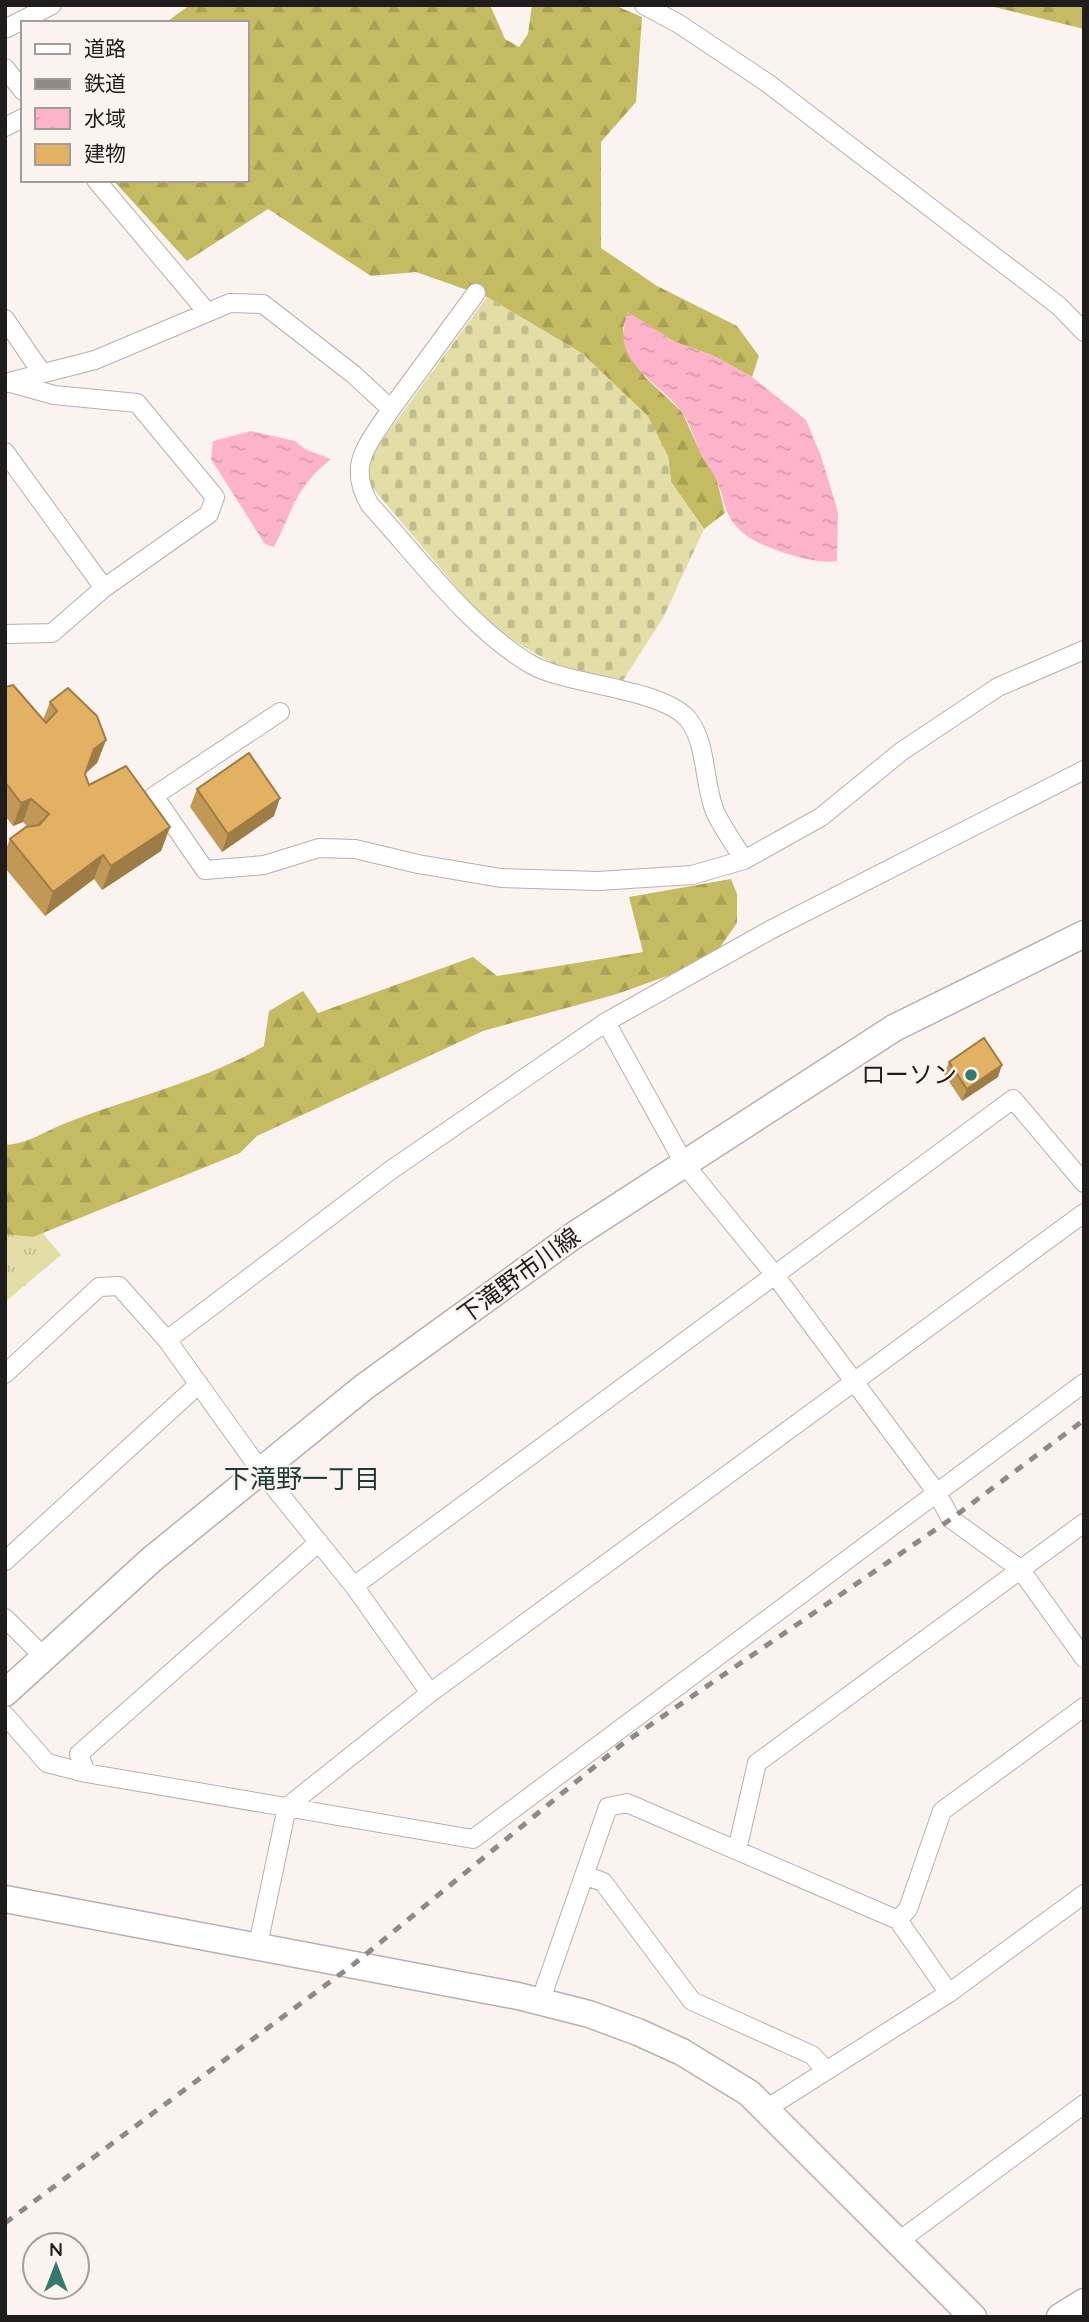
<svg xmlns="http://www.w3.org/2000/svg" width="1089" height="2322" viewBox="0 0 1089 2322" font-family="Quicksand,'Noto Sans JP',sans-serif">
<defs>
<pattern id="grass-tufts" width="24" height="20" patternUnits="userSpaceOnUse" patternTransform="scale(1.75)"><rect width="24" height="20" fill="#e2dea6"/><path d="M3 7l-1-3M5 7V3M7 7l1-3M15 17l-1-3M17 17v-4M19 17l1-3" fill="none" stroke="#c1be8e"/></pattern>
<pattern id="forest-firs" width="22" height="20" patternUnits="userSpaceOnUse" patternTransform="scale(1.75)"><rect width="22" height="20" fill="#c4bb62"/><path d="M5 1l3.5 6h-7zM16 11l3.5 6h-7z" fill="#a8a054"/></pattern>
<pattern id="cemetery-stones" width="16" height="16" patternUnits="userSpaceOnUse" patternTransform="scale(1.75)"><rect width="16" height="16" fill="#e2dea6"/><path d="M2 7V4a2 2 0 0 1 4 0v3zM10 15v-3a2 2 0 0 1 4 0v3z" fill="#c1be8e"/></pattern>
<pattern id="water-ripples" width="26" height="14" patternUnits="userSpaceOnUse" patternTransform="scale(1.75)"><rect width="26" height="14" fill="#fdb4cb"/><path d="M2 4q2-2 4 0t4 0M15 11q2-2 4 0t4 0" fill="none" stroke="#d89aae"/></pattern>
</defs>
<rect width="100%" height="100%" fill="#fbf3ef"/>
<path fill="url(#grass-tufts)" d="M5,1139L28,1178L45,1236L61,1255L5,1302Z"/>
<path fill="url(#forest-firs)" d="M190,5H490L505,39L519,47L528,34L532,5H614L642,17L636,102L601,142V248L657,286L737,326L759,356L752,377L714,356L675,342L628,313L623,328L626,349L645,377L682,412L702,456L716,477L725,513L704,529L671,482L668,456L583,354L487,297L416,272L371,276L268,209L187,261L113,180H247V23H165Z
M986,5H1084V29Z
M731,879L737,894V923L718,950L692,967L617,994L483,1031L257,1136L240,1153L33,1237L5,1234V1145C28,1144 45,1131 66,1123C132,1097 202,1082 264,1046L269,1011L303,991L318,1013L473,957L497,976L643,952L629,897Z"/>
<path fill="url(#cemetery-stones)" d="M487,297L583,354L648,416L668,456L671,482L704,529L663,618L622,682L552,663L490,627L365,479L364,465Z"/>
<path fill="url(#water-ripples)" d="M628,312L675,342L714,356L752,377L806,420L821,456L838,512L837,561C817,566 757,547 742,532C721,513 726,497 714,475C711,469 706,464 703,457C695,443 692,427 683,414C667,390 637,377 626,349C621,337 624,324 628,312Z
M251,431L295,441L305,449L331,459C295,488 294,508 274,547L265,544L211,459L213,441Z"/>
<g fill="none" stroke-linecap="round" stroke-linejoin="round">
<g stroke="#b8b0ac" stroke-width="20">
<path id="street" d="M644,5L679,24L766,82L1059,306L1084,332
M5,29L52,5
M5,68L23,91
M5,127L23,118
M96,180L207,312
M5,319L42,373
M5,383L95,360L230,303L263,304L353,374L391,409C368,445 346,464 370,505C418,557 471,630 532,665C568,685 659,688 687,718C708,742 703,786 716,814C724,830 735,845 744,860
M11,383L54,395L137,403L215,497L209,514L104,588
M391,409L476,293
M5,452L104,588L52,633L5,634
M280,712L154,796L205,870L264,865L319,848L355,849L418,864L501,878L598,881L692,875L744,860L821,817L902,751L998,687L1084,650
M606,1022L685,1165L774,1274L937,1493L951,1519L1020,1569L1084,1658
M167,1340L391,1170L606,1022L772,929L1084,770
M5,1374L99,1287L119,1286L167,1340L261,1471L354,1586L430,1693
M319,1542L79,1754L86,1773L473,1839L1084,1383
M5,1561L199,1384
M354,1586L1013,1099L1084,1183
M5,1618L44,1657
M5,1715L47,1763L86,1773
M737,1850L757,1763L1084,1523
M584,1875L603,1882L692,2001L812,2055L826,2070
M898,1920L908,1909L942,1811L1084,1707
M258,1945L287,1807L430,1693L1084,1213
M540,2002L608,1807L627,1803L898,1920L949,1993
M766,2109L949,1993L1084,1894
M899,2241L1084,2104"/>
</g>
<g stroke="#b8b0ac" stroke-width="29">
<path id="secondary" d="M5,1693L151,1560L364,1387L573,1236L894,1028L1084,934
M5,1899L518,1996L589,2014L638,2032L682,2052L749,2093L973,2317
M1060,2317L1084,2302"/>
</g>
<use href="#street" stroke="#fff" stroke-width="18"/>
<use href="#secondary" stroke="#fff" stroke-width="26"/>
<path stroke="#8f8a87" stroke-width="5" stroke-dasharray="9 9" stroke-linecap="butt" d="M5,2223L354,1964L621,1745L951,1519L1084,1420"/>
</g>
<path fill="#c29856" d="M5,687L43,720L50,702L106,740L97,763L86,773L85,774L89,785L170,827L161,851L102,890L94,879L45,916L5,868V851L10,839L28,827L23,822L13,826L5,816Z
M197,789L274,816L222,852L190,807Z
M949,1062L998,1077L962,1101L944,1074Z"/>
<path fill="#9e7c46" d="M106,740L97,763L86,773L94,749Z
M280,798L274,816L222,852L228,834Z
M31,799L23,822L13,826L21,803Z
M170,827L161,851L102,890L111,866Z
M103,855L94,879L45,916L53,892Z
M1002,1065L998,1077L962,1101L967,1089Z"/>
<path fill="#e2b164" stroke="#9e7c46" stroke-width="2" d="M13,685L46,723L57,711L50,702L68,688L97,716L106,740L94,749L85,774L89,785L126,766L170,827L111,866L103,855L53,892L10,839L26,827L39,825L49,814L31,799L21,803L5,782V687Z
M249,753L280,798L228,834L197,789Z
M984,1038L1002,1065L967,1089L949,1062Z"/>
<circle fill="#33796e" stroke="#fbf3ef" stroke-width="2.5" cx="971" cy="1075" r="7"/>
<g text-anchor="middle" stroke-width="5" stroke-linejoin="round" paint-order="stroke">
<g font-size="24" fill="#1f1d1b" stroke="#fbf3ef" text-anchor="end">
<text x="957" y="1083">ローソン</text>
</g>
<g font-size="24" fill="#1f1d1b" stroke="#fbf3ef">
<text transform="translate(519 1276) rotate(-36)" y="8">下滝野市川線</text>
</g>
<g font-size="26" fill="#1a3b35" stroke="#fbf3ef">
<text x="302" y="1488">下滝野一丁目</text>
</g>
</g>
<rect width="1089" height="2322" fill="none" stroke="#1f1d1b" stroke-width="14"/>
<rect x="21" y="21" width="228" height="161" fill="#fbf3ef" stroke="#a39d9a" stroke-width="2"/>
<rect x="35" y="44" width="35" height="10" fill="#ffffff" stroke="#a39d9a" stroke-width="2"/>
<text x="84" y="56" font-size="21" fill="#1f1d1b">道路</text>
<rect x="35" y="79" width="35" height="10" fill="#8f8a87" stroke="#a39d9a" stroke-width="2"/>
<text x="84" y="91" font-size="21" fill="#1f1d1b">鉄道</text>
<rect x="35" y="108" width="35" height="21" fill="url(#water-ripples)" stroke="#a39d9a" stroke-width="2"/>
<text x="84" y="126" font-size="21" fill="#1f1d1b">水域</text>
<rect x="35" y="144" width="35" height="21" fill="#e2b164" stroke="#a39d9a" stroke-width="2"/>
<text x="84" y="161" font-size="21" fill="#1f1d1b">建物</text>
<g transform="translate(56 2266)"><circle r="33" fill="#fbf3ef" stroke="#a39d9a" stroke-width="2"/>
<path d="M0-5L12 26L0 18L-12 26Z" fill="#33796e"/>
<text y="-10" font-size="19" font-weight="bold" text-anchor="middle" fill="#1f1d1b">N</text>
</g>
</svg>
